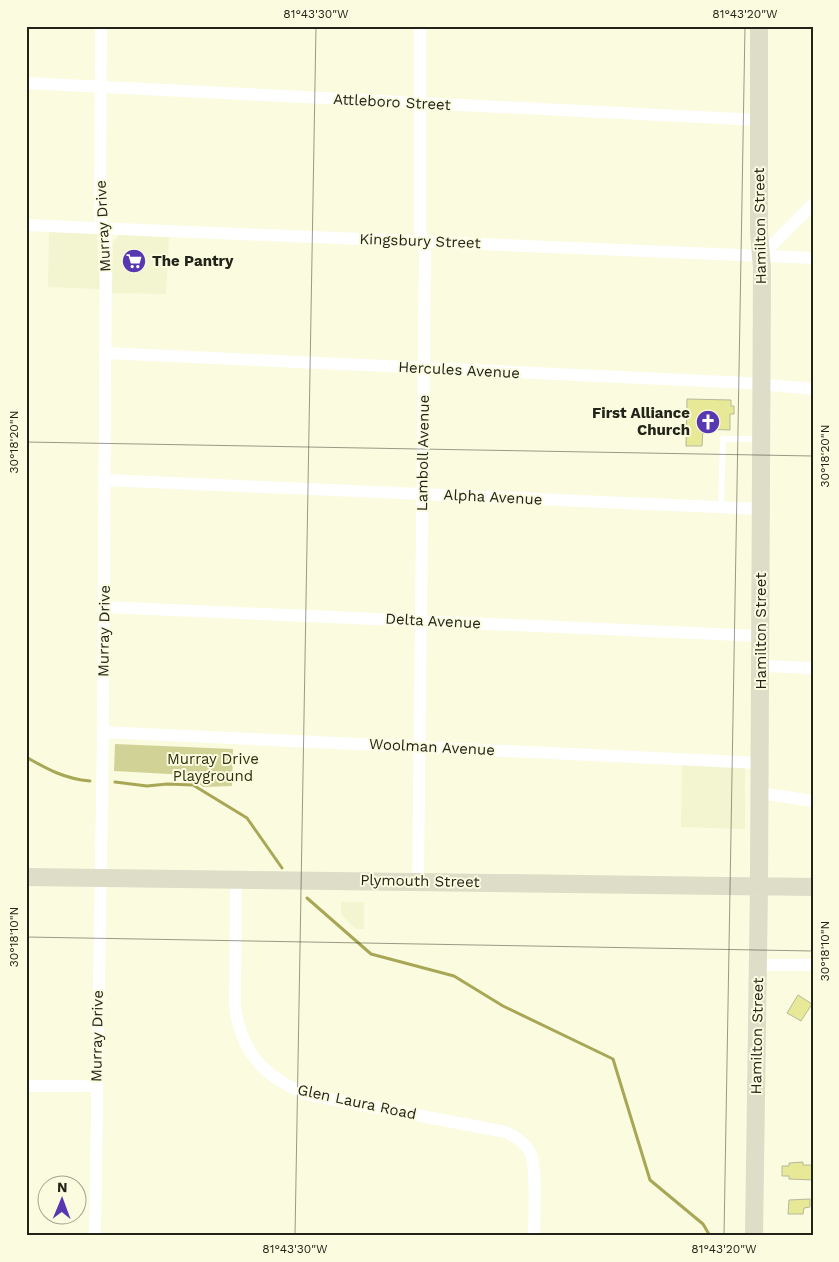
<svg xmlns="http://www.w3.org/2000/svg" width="839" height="1262" viewBox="0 0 839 1262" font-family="'Work Sans',sans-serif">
<rect width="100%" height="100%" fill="#fafbdf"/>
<path fill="#f3f5d0" d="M49,232L97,234L100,289L48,287Z
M120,234L169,237L166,294L112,293L113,242Z
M682,763L741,766L745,769V829L681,827Z
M341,902H364V929H356L341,914Z"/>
<path fill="#d1d396" d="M115,744L233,749L232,786L203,787L188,775L114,771Z"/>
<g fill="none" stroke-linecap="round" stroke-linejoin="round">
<path stroke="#a7a756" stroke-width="3" d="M26,757C47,769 65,779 90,781
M115,782L147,786L167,784L193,785L247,818L282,868
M307,898L371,954L454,976L503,1006L613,1059L650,1180L703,1224L710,1236"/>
</g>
<path fill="#e7e996" stroke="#b7b89d" d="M687,399L731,400V406H734V414H730V430L703,429L702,446H686Z
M798,995L812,1004L801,1021L787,1013Z
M803,1162V1165H813V1180L789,1179V1176H782V1166H789V1163Z
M810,1199V1207L804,1208L803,1214H788L789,1200Z"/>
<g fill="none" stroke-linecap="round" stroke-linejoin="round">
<path stroke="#fff" stroke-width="6" d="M721,507L723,439H760"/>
<path stroke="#fff" stroke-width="12" d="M26,83L758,120
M26,225L813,258
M761,256L813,204
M105,353L749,383L813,389
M105,480L761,509
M104,607L761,636
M761,666L813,668
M103,732L760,763
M760,793L813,801
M236,879L235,1006C241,1053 266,1080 310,1095L506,1132C516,1137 528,1144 531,1155C537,1171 534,1216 534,1236
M418,881L425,251L420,230V26
M758,965H813
M26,1086H96
M95,1236L103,732L106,237L100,217L101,26"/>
<path stroke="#ddddc8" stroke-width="18" d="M26,877L813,887
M754,1236L759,886L762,268L759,233V26"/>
</g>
<path fill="none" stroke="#232419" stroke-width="1" stroke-opacity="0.45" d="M26,442L813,456M26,937L813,951M295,1236L316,26M724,1236L745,26"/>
<defs>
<g id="supermarket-disc" transform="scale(1.25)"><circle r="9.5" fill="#5838b0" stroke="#fafbdf"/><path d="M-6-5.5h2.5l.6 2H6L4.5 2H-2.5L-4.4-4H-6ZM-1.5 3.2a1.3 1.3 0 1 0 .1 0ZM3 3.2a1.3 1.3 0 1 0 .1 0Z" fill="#fff"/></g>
<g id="church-disc" transform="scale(1.25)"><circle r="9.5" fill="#5838b0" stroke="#fafbdf"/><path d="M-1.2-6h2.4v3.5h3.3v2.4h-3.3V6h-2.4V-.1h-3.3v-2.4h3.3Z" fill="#fff"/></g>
</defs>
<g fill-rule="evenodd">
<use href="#supermarket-disc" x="134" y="261"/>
<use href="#church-disc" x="708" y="422"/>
</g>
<g text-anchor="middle" stroke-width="4" stroke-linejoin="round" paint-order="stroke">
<g font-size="15" fill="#232419" stroke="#fafbdf">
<text transform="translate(392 102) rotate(3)" y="5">Attleboro Street</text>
<text transform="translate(103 226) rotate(-93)" y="5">Murray Drive</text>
<text transform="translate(760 226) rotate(-91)" y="5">Hamilton Street</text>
<text transform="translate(420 241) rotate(2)" y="5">Kingsbury Street</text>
<text transform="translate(459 370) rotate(3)" y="5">Hercules Avenue</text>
<text transform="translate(423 453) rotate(-89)" y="5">Lamboll Avenue</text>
<text transform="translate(493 497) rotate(3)" y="5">Alpha Avenue</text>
<text transform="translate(433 621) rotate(3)" y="5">Delta Avenue</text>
<text transform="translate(104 631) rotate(-89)" y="5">Murray Drive</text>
<text transform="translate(761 631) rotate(-90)" y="5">Hamilton Street</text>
<text transform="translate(432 747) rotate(3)" y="5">Woolman Avenue</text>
<text transform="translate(420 881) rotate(1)" y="5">Plymouth Street</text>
<text transform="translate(97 1036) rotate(-89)" y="5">Murray Drive</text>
<text transform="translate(757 1036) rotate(-89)" y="5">Hamilton Street</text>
<text transform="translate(357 1102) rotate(12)" y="5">Glen Laura Road</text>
</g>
<g font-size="15" font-weight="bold" fill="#232419" stroke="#fafbdf" text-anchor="start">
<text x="152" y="266">The Pantry</text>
<text x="690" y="418" text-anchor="end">First Alliance<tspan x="690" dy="17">Church</tspan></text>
</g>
<g font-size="15" fill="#31310d" stroke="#fafbdf">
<text x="213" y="764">Murray Drive<tspan x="213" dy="17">Playground</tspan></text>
</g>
</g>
<rect width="839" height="1262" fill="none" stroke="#fafbdf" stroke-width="55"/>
<g transform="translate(62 1200) rotate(1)"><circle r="24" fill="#fafbdf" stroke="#a4a590"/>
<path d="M0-4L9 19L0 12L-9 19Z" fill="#5838b0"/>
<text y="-8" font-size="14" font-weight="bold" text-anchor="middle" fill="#232419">N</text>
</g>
<rect x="28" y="28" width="784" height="1206" fill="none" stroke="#232419" stroke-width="2"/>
<g font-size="12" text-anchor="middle" fill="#232419">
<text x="316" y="18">81°43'30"W</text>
<text x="745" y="18">81°43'20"W</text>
<text transform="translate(14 442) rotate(-90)" y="4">30°18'20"N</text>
<text transform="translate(825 456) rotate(-90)" y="4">30°18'20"N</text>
<text transform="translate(14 937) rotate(-90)" y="4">30°18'10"N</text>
<text transform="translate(825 951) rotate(-90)" y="4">30°18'10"N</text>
<text x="295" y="1253">81°43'30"W</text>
<text x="724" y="1253">81°43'20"W</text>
</g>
</svg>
